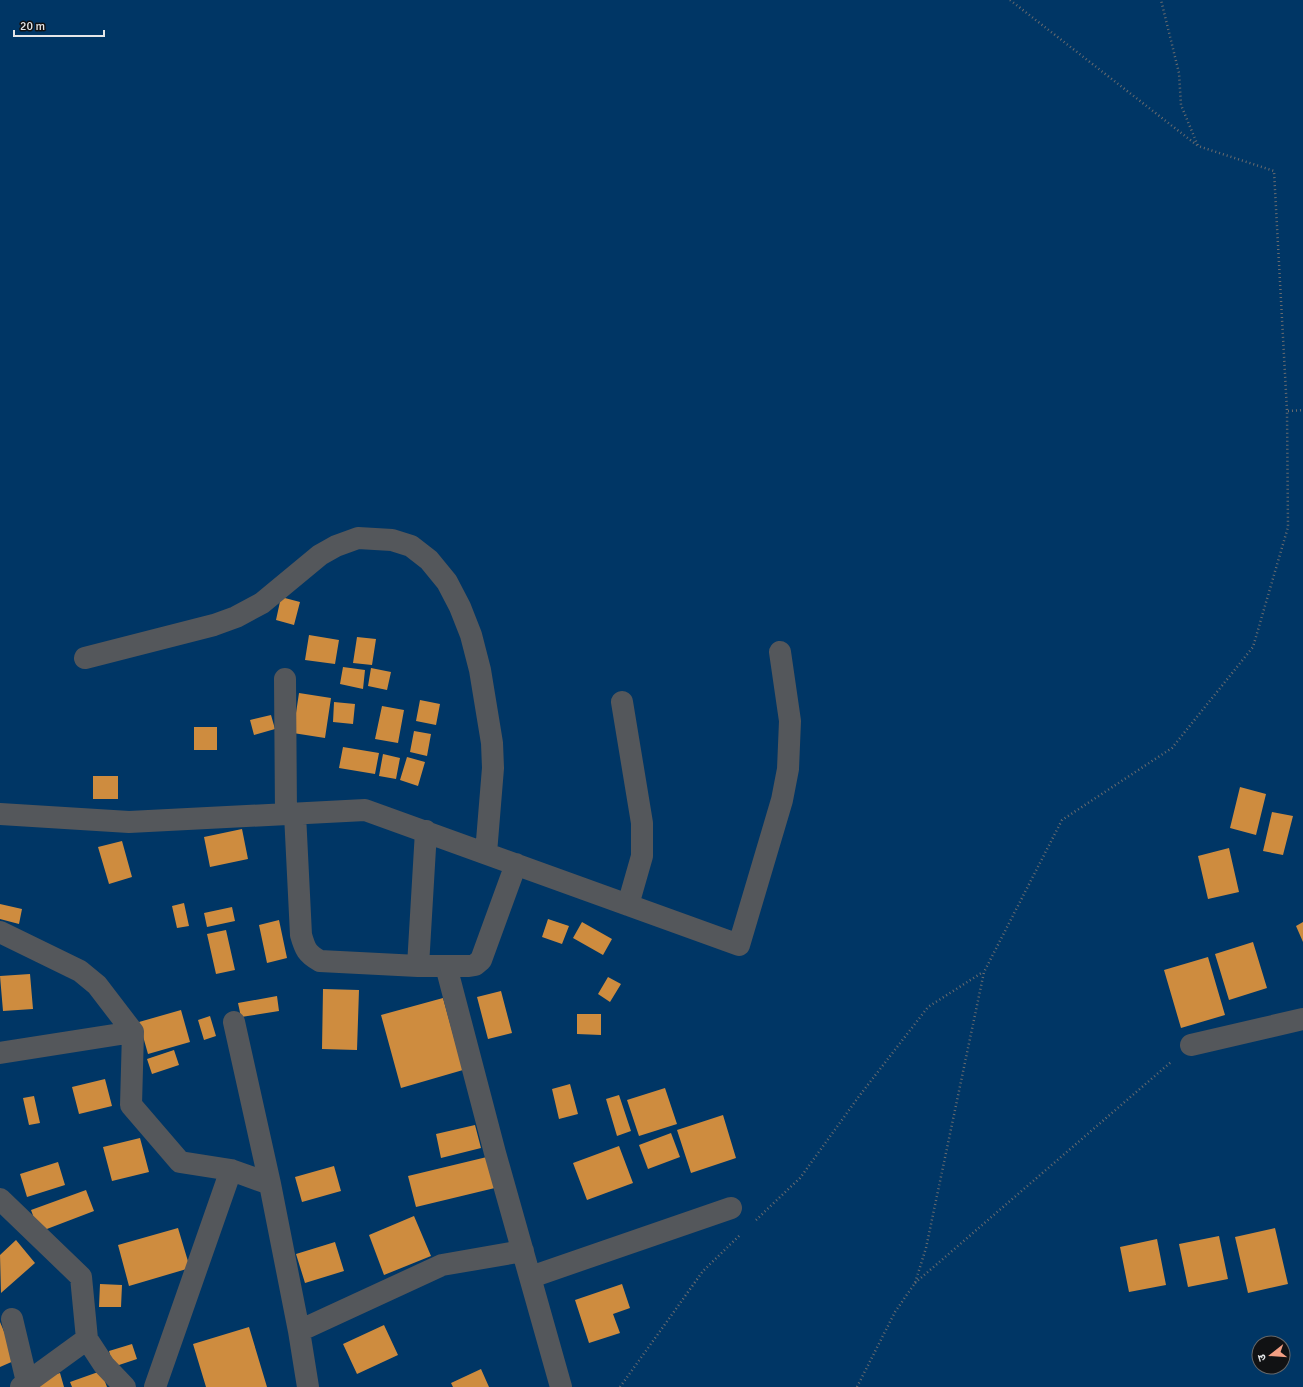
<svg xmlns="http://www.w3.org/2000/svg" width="1303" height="1387" viewBox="0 0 1303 1387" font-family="Signika,'Noto Sans Devanagari',sans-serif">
<rect width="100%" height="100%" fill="#272a2d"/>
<path fill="#003665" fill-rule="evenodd" d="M0,0H1303V1387H0ZM1259,1343H1283V1367H1259Z"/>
<path fill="#ce8c3f" d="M281,597L300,602L294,625L276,620Z
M309,635L339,640L335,664L305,660Z
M357,637L376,639L372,665L353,663Z
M343,667L365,670L363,689L340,684Z
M371,668L391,672L387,690L368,686Z
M299,693L331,698L325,738L293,733Z
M420,700L440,704L436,725L416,721Z
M334,702L355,704L353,724L333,722Z
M382,706L404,710L398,743L375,739Z
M271,715L275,729L254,735L250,720Z
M194,727H217V750H194Z
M414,731L431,734L427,756L410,752Z
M343,747L379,753L375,774L339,768Z
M383,754L400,758L396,779L379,776Z
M407,757L425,762L418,786L400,780Z
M93,776H118V799H93Z
M1240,787L1266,794L1256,835L1230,828Z
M1272,812L1293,816L1283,855L1263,851Z
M242,829L248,859L210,867L204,837Z
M122,841L132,877L109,884L98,847Z
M1229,848L1239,892L1208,899L1198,856Z
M184,903L189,926L177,928L172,906Z
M0,904L22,909L19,924L0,919Z
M232,907L235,921L207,927L204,913Z
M548,919L569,926L562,944L542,937Z
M279,920L287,958L267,963L259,925Z
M582,922L612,939L603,955L573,938Z
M1303,922V942L1296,926Z
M226,930L235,970L216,974L207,934Z
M1253,942L1267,988L1229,1000L1215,954Z
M1208,957L1225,1015L1181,1028L1164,970Z
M30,974L33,1009L3,1011L0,976Z
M608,977L621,984L610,1002L598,994Z
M323,989L359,990L357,1050L322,1049Z
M501,991L512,1033L488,1039L477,997Z
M277,996L279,1011L241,1017L238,1003Z
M443,998L463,1070L401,1088L381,1015Z
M181,1010L190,1042L148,1054L139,1022Z
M577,1014H601V1035L577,1034Z
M210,1016L216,1036L204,1040L198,1020Z
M174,1050L179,1065L152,1074L147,1059Z
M105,1079L112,1106L79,1114L72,1087Z
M570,1084L578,1114L559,1119L552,1089Z
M665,1088L677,1124L639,1136L627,1100Z
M619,1095L631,1131L617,1136L606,1099Z
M34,1096L40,1123L29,1125L23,1098Z
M723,1115L736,1158L691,1173L677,1130Z
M475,1125L481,1148L441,1158L436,1134Z
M671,1133L680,1157L648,1169L639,1145Z
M140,1138L149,1172L112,1181L103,1147Z
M619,1146L633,1183L587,1200L573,1163Z
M491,1156L499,1187L416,1207L408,1176Z
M58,1162L65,1185L27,1197L20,1174Z
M334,1166L341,1191L302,1202L295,1177Z
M86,1190L94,1211L39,1232L31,1210Z
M414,1216L431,1256L384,1275L369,1235Z
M178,1228L190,1268L129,1286L118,1245Z
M1275,1228L1288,1284L1248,1293L1235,1237Z
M1219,1236L1228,1279L1188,1287L1179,1244Z
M1157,1239L1166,1285L1129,1292L1120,1247Z
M16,1240L35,1263L1,1293L0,1255Z
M335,1242L344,1271L305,1283L296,1254Z
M100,1284L122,1285L121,1307H99Z
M622,1284L630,1308L613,1314L620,1333L589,1343L575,1300Z
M0,1322L16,1360L0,1367Z
M384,1325L398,1355L357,1374L343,1344Z
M249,1327L267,1387H206L193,1344Z
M132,1344L137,1359L113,1367L109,1351Z
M481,1369L489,1387H453L451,1383Z
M101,1371L107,1387H72L70,1382Z
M60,1373L64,1387H34L33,1381Z"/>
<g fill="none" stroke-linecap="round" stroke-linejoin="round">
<path stroke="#686b6e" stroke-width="2.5" stroke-dasharray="1 3" stroke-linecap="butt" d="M1010,0L1198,146
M1288,411L1303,410
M756,1220L800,1178L860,1095L928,1007L983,972
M915,1283L1171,1062
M620,1387L703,1271L741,1234
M857,1387L895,1312L915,1283L926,1248L984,972L1062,820L1172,748L1253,647L1288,527L1287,411L1274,171L1198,146L1181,105L1179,73L1161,0"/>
<path stroke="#54575b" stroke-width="22" d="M85,658L214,625L236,617L262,603L320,555L336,546L358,538L392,540L411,546L429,560L447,582L460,607L471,635L480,670L492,743L493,768L486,853
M285,679L286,814
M622,702L642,823V856L628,905
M0,814L129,822L365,810L739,945L782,800L788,769L790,721L780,652
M295,814L301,935C305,949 307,954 320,961L418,966H469L475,965L481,960L516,864
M0,932L80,971L97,985L133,1032
M418,966L426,831
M446,966L495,1153L561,1387
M234,1022L270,1184
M1191,1045L1303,1019
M0,1053L133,1032L131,1105L180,1162L231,1170L270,1184L299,1331L308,1387
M0,1199L81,1277L87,1339L104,1365L125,1387
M531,1277L731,1208
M12,1319L27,1382
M299,1331L442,1265L523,1251
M21,1387L87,1339
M155,1387L231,1170"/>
</g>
<g transform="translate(1271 1355) rotate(253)"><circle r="19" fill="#111214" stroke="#656769"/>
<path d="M0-3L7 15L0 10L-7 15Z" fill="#f39f84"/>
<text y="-6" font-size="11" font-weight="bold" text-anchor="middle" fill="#e4e6e8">उ</text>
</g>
<path d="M14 30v6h90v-6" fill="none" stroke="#e4e6e8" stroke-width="2"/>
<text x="20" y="30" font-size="12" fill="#e4e6e8" stroke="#111214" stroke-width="3" paint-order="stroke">20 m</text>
</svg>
